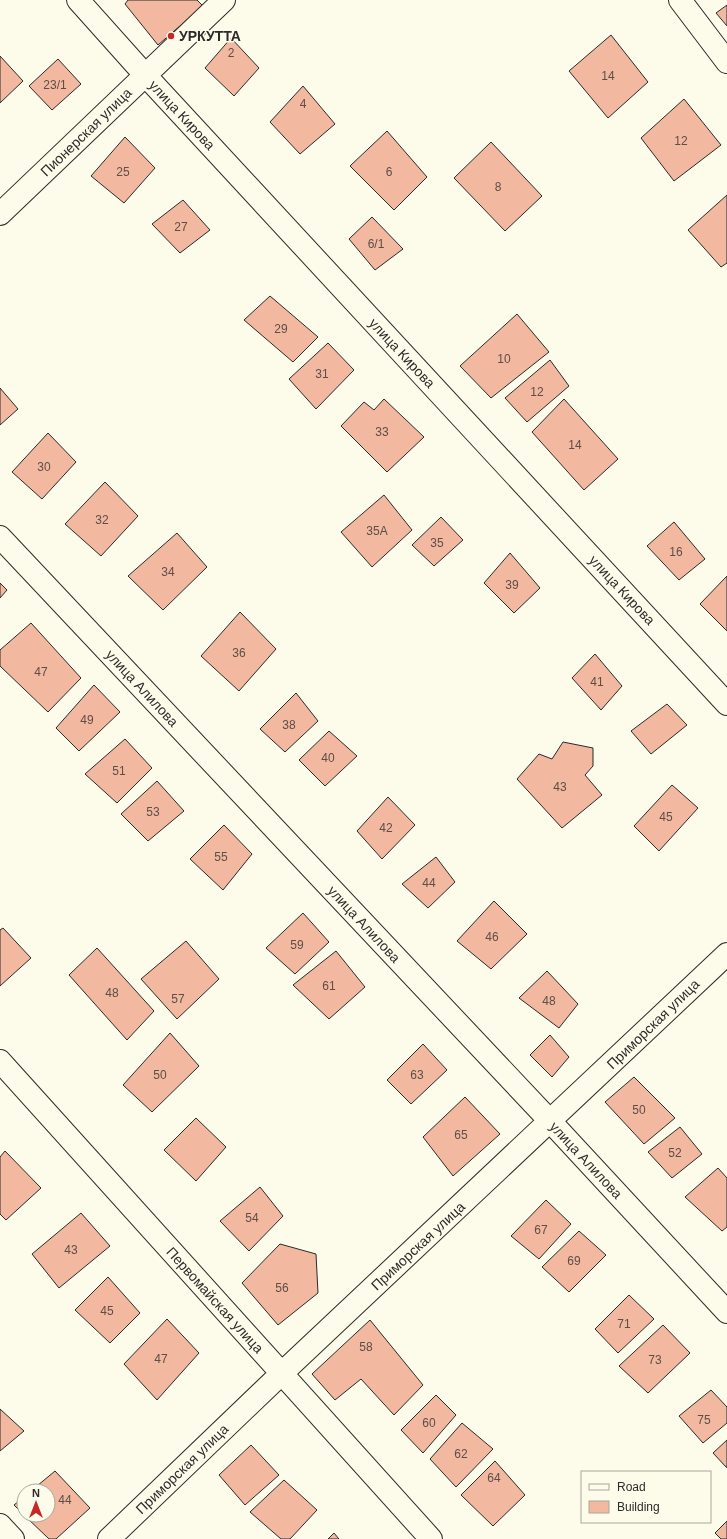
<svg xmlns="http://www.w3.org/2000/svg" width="727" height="1539" viewBox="0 0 727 1539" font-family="Helvetica,sans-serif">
<rect width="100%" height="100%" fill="#fdfbea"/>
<path fill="#f2b8a0" stroke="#2b2b2b" d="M128,0H197L203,6L158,45L125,4Z
M727,5V26L716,13Z
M611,35L648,82L608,118L569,71Z
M231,38L259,68L234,96L205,68Z
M0,56L23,81L0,103Z
M58,59L81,84L52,110L29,86Z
M303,86L335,124L300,154L270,122Z
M684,99L721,145L674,181L641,138Z
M387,131L427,177L394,210L350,166Z
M125,137L155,168L124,203L91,176Z
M491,142L542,196L505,231L454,178Z
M727,195V263L721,267L688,230Z
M183,200L210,230L180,253L152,224Z
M372,217L403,249L375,270L349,239Z
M270,296L318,337L293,362L244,320Z
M517,314L549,352L491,398L460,366Z
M328,343L354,370L316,409L289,379Z
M550,360L569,386L527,422L505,398Z
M0,388L18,409L0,425Z
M384,399L424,437L387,472L341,426L364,402L374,410Z
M564,399L618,459L584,490L532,432Z
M48,433L76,462L42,499L12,472Z
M105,482L138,516L101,556L65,524Z
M384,495L412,530L372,567L341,532Z
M441,517L463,540L434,566L412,545Z
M674,522L705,559L679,580L647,546Z
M177,533L207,567L163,610L128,576Z
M510,553L540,588L514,613L484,583Z
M727,576V631L700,604Z
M0,583L7,590L0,598Z
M240,612L276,649L239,691L201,656Z
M31,623L81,678L48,712L0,666V650Z
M595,654L622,686L601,710L572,678Z
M94,685L120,712L79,751L56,728Z
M296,693L318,721L285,752L260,729Z
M667,704L687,725L651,754L631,731Z
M329,731L357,756L325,786L299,760Z
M125,739L152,768L117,803L85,774Z
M563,742L593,748V766L585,775L602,795L562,828L517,779L539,754L552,759Z
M157,781L184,811L148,841L121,814Z
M672,785L698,808L659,851L634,826Z
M388,797L415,825L382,859L357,831Z
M224,825L252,854L223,890L190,859Z
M436,857L455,882L428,908L402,884Z
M494,901L527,934L491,969L457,941Z
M303,913L329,942L295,974L266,948Z
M3,928L31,958L0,986V930Z
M186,941L219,979L177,1019L141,979Z
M97,948L154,1011L127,1040L69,975Z
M336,951L365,987L329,1019L293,985Z
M547,971L578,1004L559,1028L519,998Z
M170,1033L199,1066L152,1112L123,1085Z
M550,1035L569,1057L552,1077L530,1055Z
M423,1044L447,1070L411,1104L387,1080Z
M634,1077L675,1118L644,1144L605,1102Z
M465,1097L500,1134L453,1176L423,1137Z
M196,1118L226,1147L196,1181L164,1150Z
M680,1127L702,1154L672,1178L648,1152Z
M5,1151L41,1188L6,1220L0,1214V1157Z
M718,1168L727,1178V1227L722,1231L685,1197Z
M260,1187L283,1216L249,1251L220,1221Z
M546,1200L571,1224L539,1259L511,1236Z
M81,1213L110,1246L59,1288L32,1254Z
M579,1231L606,1255L569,1292L542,1267Z
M280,1244L316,1254L318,1293L278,1325L242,1283Z
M108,1277L140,1313L110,1343L75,1310Z
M629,1295L654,1319L618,1353L595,1329Z
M167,1319L199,1353L157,1400L124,1364Z
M370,1320L423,1385L394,1415L361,1379L335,1400L312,1374Z
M663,1325L690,1353L648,1393L619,1366Z
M711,1390L727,1407V1423L703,1443L679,1416Z
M436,1395L456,1415L423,1453L401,1430Z
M0,1409L24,1431L0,1451Z
M462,1423L493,1449L456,1487L430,1459Z
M727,1440V1468L713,1453Z
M251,1445L279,1475L245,1505L219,1475Z
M495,1461L525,1495L493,1526L461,1495Z
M55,1471L90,1508L56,1539H49L24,1515H48V1491H31Z
M284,1480L317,1510L290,1539H281L250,1512Z
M24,1497V1515L14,1505Z
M727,1521V1539H721L715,1533Z
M334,1533L339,1539H328Z"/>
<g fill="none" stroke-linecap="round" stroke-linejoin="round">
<g stroke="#2b2b2b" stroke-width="24">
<path id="minor" d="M78,0L146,76L727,704
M680,0L727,62
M0,214L224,0
M0,537L550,1121L727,1312
M0,1061L431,1539
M0,1525L13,1539
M109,1539L281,1374L727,954"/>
</g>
<use href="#minor" stroke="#fdfbea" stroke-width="22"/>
</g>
<circle fill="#c62828" stroke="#fdfbea" stroke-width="1.5" cx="171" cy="36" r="4"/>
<g text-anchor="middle" stroke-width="3" stroke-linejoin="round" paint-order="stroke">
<g font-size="12" fill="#5d4e48">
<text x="231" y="57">2</text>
<text x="608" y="80">14</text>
<text x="55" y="89">23/1</text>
<text x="303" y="108">4</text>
<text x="681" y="145">12</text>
<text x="123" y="176">25</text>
<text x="389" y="176">6</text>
<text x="498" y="191">8</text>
<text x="181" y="231">27</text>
<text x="376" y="248">6/1</text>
<text x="281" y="333">29</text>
<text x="504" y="363">10</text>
<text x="322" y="378">31</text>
<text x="537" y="396">12</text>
<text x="382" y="436">33</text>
<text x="575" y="449">14</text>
<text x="44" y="471">30</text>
<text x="102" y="524">32</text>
<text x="377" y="535">35А</text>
<text x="437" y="547">35</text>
<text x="676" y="556">16</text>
<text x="168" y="576">34</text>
<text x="512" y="589">39</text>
<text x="239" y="657">36</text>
<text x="41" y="676">47</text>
<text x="597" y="686">41</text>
<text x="87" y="724">49</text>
<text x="289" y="729">38</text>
<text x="328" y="762">40</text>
<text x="119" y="775">51</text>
<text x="560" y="791">43</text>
<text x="153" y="816">53</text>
<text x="666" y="821">45</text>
<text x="386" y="832">42</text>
<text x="221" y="861">55</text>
<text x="429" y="887">44</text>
<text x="492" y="941">46</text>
<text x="297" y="949">59</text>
<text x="329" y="990">61</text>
<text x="112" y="997">48</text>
<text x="178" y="1003">57</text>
<text x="549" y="1005">48</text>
<text x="160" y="1079">50</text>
<text x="417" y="1079">63</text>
<text x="639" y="1114">50</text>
<text x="461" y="1139">65</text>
<text x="675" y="1157">52</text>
<text x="252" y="1222">54</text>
<text x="541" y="1234">67</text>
<text x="71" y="1254">43</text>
<text x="574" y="1265">69</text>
<text x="282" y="1292">56</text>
<text x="107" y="1315">45</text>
<text x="624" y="1328">71</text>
<text x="366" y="1351">58</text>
<text x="161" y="1363">47</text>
<text x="655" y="1364">73</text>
<text x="704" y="1424">75</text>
<text x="429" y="1427">60</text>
<text x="461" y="1458">62</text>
<text x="494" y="1482">64</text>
<text x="65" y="1504">44</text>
</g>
<g font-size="14" font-weight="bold" fill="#2b2b2b" stroke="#fdfbea" text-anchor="start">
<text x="179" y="41">УРКУТТА</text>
</g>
<g font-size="14" fill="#2b2b2b" stroke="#fdfbea">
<text transform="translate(182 115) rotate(47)" y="5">улица Кирова</text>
<text transform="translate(86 132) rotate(-44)" y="5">Пионерская улица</text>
<text transform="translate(402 353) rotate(47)" y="5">улица Кирова</text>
<text transform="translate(622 590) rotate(47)" y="5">улица Кирова</text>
<text transform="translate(142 688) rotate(47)" y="5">улица Алилова</text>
<text transform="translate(364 924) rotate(47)" y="5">улица Алилова</text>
<text transform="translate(653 1024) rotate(-44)" y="5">Приморская улица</text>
<text transform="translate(586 1160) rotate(47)" y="5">улица Алилова</text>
<text transform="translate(418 1246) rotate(-43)" y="5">Приморская улица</text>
<text transform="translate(215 1300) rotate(48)" y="5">Первомайская улица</text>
<text transform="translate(182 1469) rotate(-44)" y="5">Приморская улица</text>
</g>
</g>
<rect x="581" y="1471" width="130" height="52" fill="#fdfbea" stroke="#a9a89e"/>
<rect x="589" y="1484" width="20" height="6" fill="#fdfbea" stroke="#a9a89e"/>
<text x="617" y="1491" font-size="12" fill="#2b2b2b">Road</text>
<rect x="589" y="1501" width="20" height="12" fill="#f2b8a0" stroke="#a9a89e"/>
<text x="617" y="1511" font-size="12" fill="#2b2b2b">Building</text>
<g transform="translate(36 1503)"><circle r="19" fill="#fdfbea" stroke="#a9a89e"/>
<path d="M0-3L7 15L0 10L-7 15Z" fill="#c62828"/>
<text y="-6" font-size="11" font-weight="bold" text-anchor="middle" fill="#2b2b2b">N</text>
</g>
</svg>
